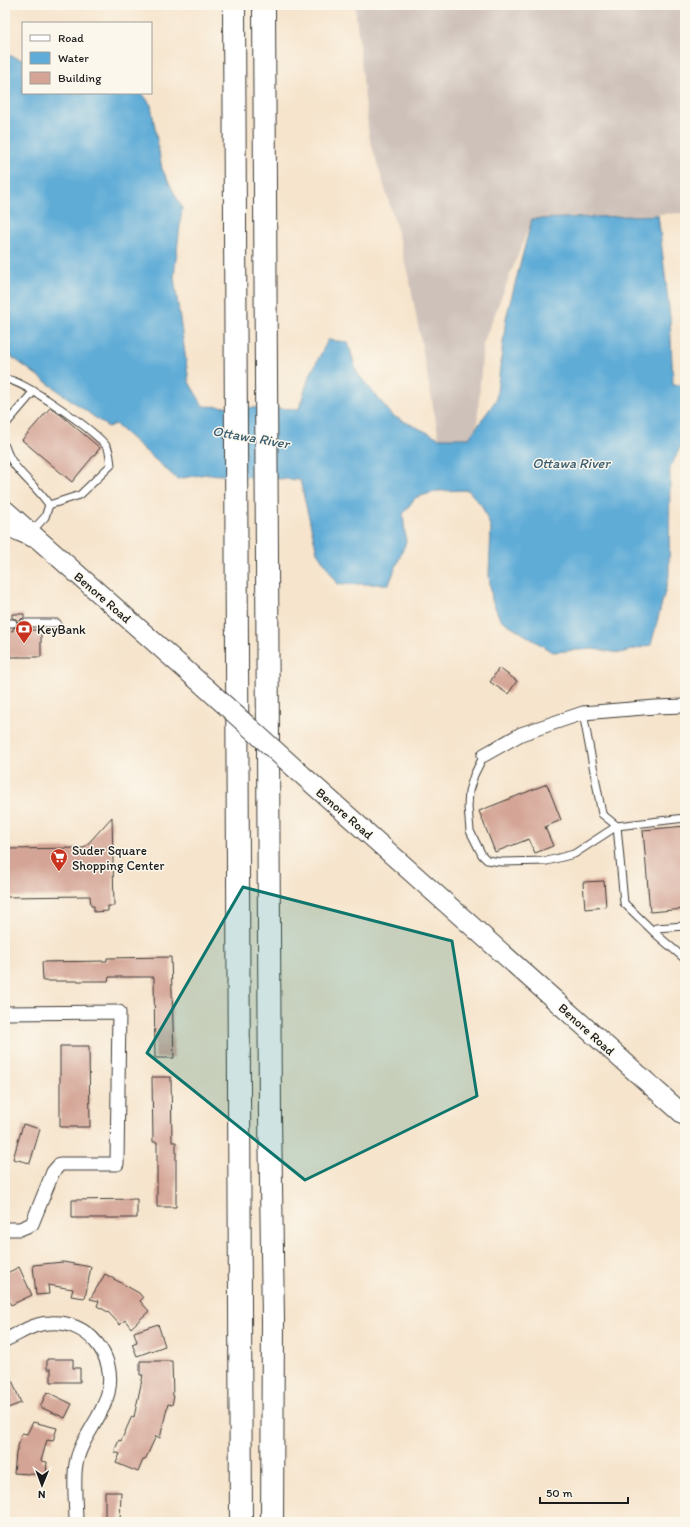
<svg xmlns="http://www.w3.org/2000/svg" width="690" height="1527" viewBox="0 0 690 1527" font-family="Itim,sans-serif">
<rect width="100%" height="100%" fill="#fbf7ec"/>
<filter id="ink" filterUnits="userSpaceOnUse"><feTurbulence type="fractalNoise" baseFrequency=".025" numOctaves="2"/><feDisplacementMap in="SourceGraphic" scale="8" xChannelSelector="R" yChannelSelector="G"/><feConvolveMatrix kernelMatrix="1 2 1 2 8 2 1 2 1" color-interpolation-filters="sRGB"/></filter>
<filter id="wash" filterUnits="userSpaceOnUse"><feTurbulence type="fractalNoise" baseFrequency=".012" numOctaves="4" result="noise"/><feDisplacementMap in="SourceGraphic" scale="16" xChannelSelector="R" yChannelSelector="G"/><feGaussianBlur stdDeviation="0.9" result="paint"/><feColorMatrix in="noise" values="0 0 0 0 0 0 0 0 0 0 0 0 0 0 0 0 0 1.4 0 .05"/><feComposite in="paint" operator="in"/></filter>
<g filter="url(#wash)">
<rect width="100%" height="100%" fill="#f6e4cc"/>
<path fill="#cec1b9" d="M355,5H685V213L532,219L483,344L477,426L469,438H439L411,288L395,222L369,136Z"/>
<path fill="#5eacd7" stroke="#3d647a" d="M5,54L23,60V93H142L151,105L162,169L182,208L174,277L189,382L203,406L299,409L309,377L328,340L348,342L357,373L393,416L439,438H469L496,400L506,318L532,219L658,215L670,317L673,385H685V444H682L670,468L669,576L651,645L620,653L592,649L552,652L500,619L492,600L489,575L491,528L482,506L468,490L437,491L415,498L403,514L406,542L389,584H338L317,552L300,480L206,474L177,479L115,424L108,427L5,352Z"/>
<g id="blocks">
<path fill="#d4a596" d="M50,408L61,415L100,448L72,482L22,440Z
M12,614H24V618L21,619L19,623L20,626L23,628V630H41V657H8V630L13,631V628L16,627L18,623L16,619L12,618Z
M499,668L517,681L508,694L490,682Z
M547,784L561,820L545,827L553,846L535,853L529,839L495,852L479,811Z
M112,817L114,906H108V911L94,912V906H91L90,896L5,897V849L84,848Z
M685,826V909L650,912L643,830Z
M604,881L606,907L585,909L583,882Z
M171,957L174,1058H155L154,977H109L108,981H43L42,962L107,961V958Z
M60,1046H89L90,1127H60Z
M152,1077H171L172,1142H176V1207H157V1142H153Z
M23,1124L40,1129L30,1163L13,1159Z
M137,1199V1218H72V1200Z
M63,1262L91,1267L85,1298L71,1296L73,1289L48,1285L49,1294L36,1295L33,1265Z
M19,1267L32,1295L11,1305L5,1292V1274Z
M105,1274L139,1293L143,1298L140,1301L149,1311L131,1328L125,1320L120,1325L108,1312L97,1306L99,1301L90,1299Z
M158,1324L165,1346L137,1356L132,1344L137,1342L134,1332Z
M47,1359H73V1368H80V1382H51V1369H47Z
M140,1361H172L173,1396H174L172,1405L168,1404L160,1438L156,1436L145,1460H143L138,1472L116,1463L120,1454L114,1452L119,1440L121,1441L132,1416L134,1417L143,1375H140Z
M5,1362L21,1403L5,1409Z
M47,1392L72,1404L65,1418L40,1407Z
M33,1422L57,1428L53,1441L47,1440L41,1461L47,1462L46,1475L14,1473L16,1453L22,1433L27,1434Z
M105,1492H121L120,1522H105Z"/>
</g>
</g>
<g filter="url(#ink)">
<use href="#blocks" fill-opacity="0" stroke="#3d3a36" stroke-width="1"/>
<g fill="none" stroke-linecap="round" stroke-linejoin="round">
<g stroke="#3d3a36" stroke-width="9">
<path id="service" d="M5,379C23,380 96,431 107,447C110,451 110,460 111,465L80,495L49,505
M5,425L34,391
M5,446C12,471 36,484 49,505L45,517L31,532
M5,623H13
M24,623H57
M583,713L602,814L617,826L624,903L657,935
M484,755L474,775L469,791L468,807L470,831L482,855L487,860L501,862L547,861L574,854L617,826L685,818
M685,926L656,928L657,935L685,959"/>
</g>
<g stroke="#3d3a36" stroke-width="15">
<path id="minor" d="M484,755L521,734L583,713L655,707L685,706
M5,1013L119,1012L117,1164H60L53,1172L32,1224L20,1229H5
M5,1340C19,1334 34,1323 50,1323C88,1320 117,1356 108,1393C102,1419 80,1439 76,1464C73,1481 76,1505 76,1522"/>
</g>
<g stroke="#3d3a36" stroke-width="18">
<path id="tertiary" d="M5,528L12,530L33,539"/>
</g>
<g stroke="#3d3a36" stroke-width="21">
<path id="secondary" d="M5,510L205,687
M300,773L685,1116"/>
</g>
<g stroke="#3d3a36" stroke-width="24">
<path id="motorway" d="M234,5L241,1522
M264,5L270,1116L273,1320L272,1522"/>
</g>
<use href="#service" stroke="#fff" stroke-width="7"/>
<use href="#minor" stroke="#fff" stroke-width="13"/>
<use href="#tertiary" stroke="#fff" stroke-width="16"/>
<use href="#secondary" stroke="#fff" stroke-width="19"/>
<use href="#motorway" stroke="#fff" stroke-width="22"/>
<g stroke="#3d3a36" stroke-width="21" stroke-linecap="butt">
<path id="secondary-bridge" d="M205,687L300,773"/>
</g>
<use href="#secondary-bridge" stroke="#fff" stroke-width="19"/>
</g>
</g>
<path fill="#0f766e" fill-opacity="0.2" stroke="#0f766e" stroke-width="3" stroke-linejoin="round" d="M243,887L452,941L477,1096L305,1180L147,1053Z"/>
<defs>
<g id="bank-pin" transform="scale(0.9)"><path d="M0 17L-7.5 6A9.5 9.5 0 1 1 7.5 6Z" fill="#c8321e" stroke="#fbf7ec"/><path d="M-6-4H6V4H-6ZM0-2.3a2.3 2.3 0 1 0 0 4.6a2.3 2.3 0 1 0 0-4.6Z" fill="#fff"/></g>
<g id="supermarket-pin" transform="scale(0.9)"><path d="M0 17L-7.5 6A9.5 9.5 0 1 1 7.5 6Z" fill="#c8321e" stroke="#fbf7ec"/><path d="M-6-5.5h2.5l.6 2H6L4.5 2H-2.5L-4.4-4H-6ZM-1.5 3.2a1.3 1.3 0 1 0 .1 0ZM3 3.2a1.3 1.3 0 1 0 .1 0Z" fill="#fff"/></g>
</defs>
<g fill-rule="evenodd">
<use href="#bank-pin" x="24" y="629"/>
<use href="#supermarket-pin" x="59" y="857"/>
</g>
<g text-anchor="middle" stroke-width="3" stroke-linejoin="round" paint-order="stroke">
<g font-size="13" fill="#1c1c1c" stroke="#fbf7ec">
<text transform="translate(103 597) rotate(41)" y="5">Benore Road</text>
<text transform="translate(345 813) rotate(41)" y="5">Benore Road</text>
<text transform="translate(587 1029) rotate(42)" y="5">Benore Road</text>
</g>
<g font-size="13" fill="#1c1c1c" stroke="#fbf7ec" text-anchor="start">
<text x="37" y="634">KeyBank</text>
<text x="72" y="855">Suder Square<tspan x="72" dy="15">Shopping Center</tspan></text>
</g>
<g font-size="14" font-style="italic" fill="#3a5d70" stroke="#fbf7ec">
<text transform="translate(251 437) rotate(10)" y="5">Ottawa River</text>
<text x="571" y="468">Ottawa River</text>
</g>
</g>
<rect width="690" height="1527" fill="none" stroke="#fbf7ec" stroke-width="20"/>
<rect x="22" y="22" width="130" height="72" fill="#fbf7ec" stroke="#a29f99"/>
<rect x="30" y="35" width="20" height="6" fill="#ffffff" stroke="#a29f99"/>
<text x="58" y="42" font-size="12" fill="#1c1c1c">Road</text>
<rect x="30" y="52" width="20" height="12" fill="#5eacd7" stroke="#a29f99"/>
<text x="58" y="62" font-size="12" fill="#1c1c1c">Water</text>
<rect x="30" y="72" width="20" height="12" fill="#d4a596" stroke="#a29f99"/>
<text x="58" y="82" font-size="12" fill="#1c1c1c">Building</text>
<g transform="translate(42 1485) rotate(181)" stroke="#fbf7ec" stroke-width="3" paint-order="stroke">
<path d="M0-3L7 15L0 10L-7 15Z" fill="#1c1c1c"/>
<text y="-6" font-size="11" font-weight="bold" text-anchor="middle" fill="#1c1c1c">N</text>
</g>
<path d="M540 1497v6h88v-6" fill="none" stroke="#1c1c1c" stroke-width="2"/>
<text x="546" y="1497" font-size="12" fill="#1c1c1c" stroke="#fbf7ec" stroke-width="3" paint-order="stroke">50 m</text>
</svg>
